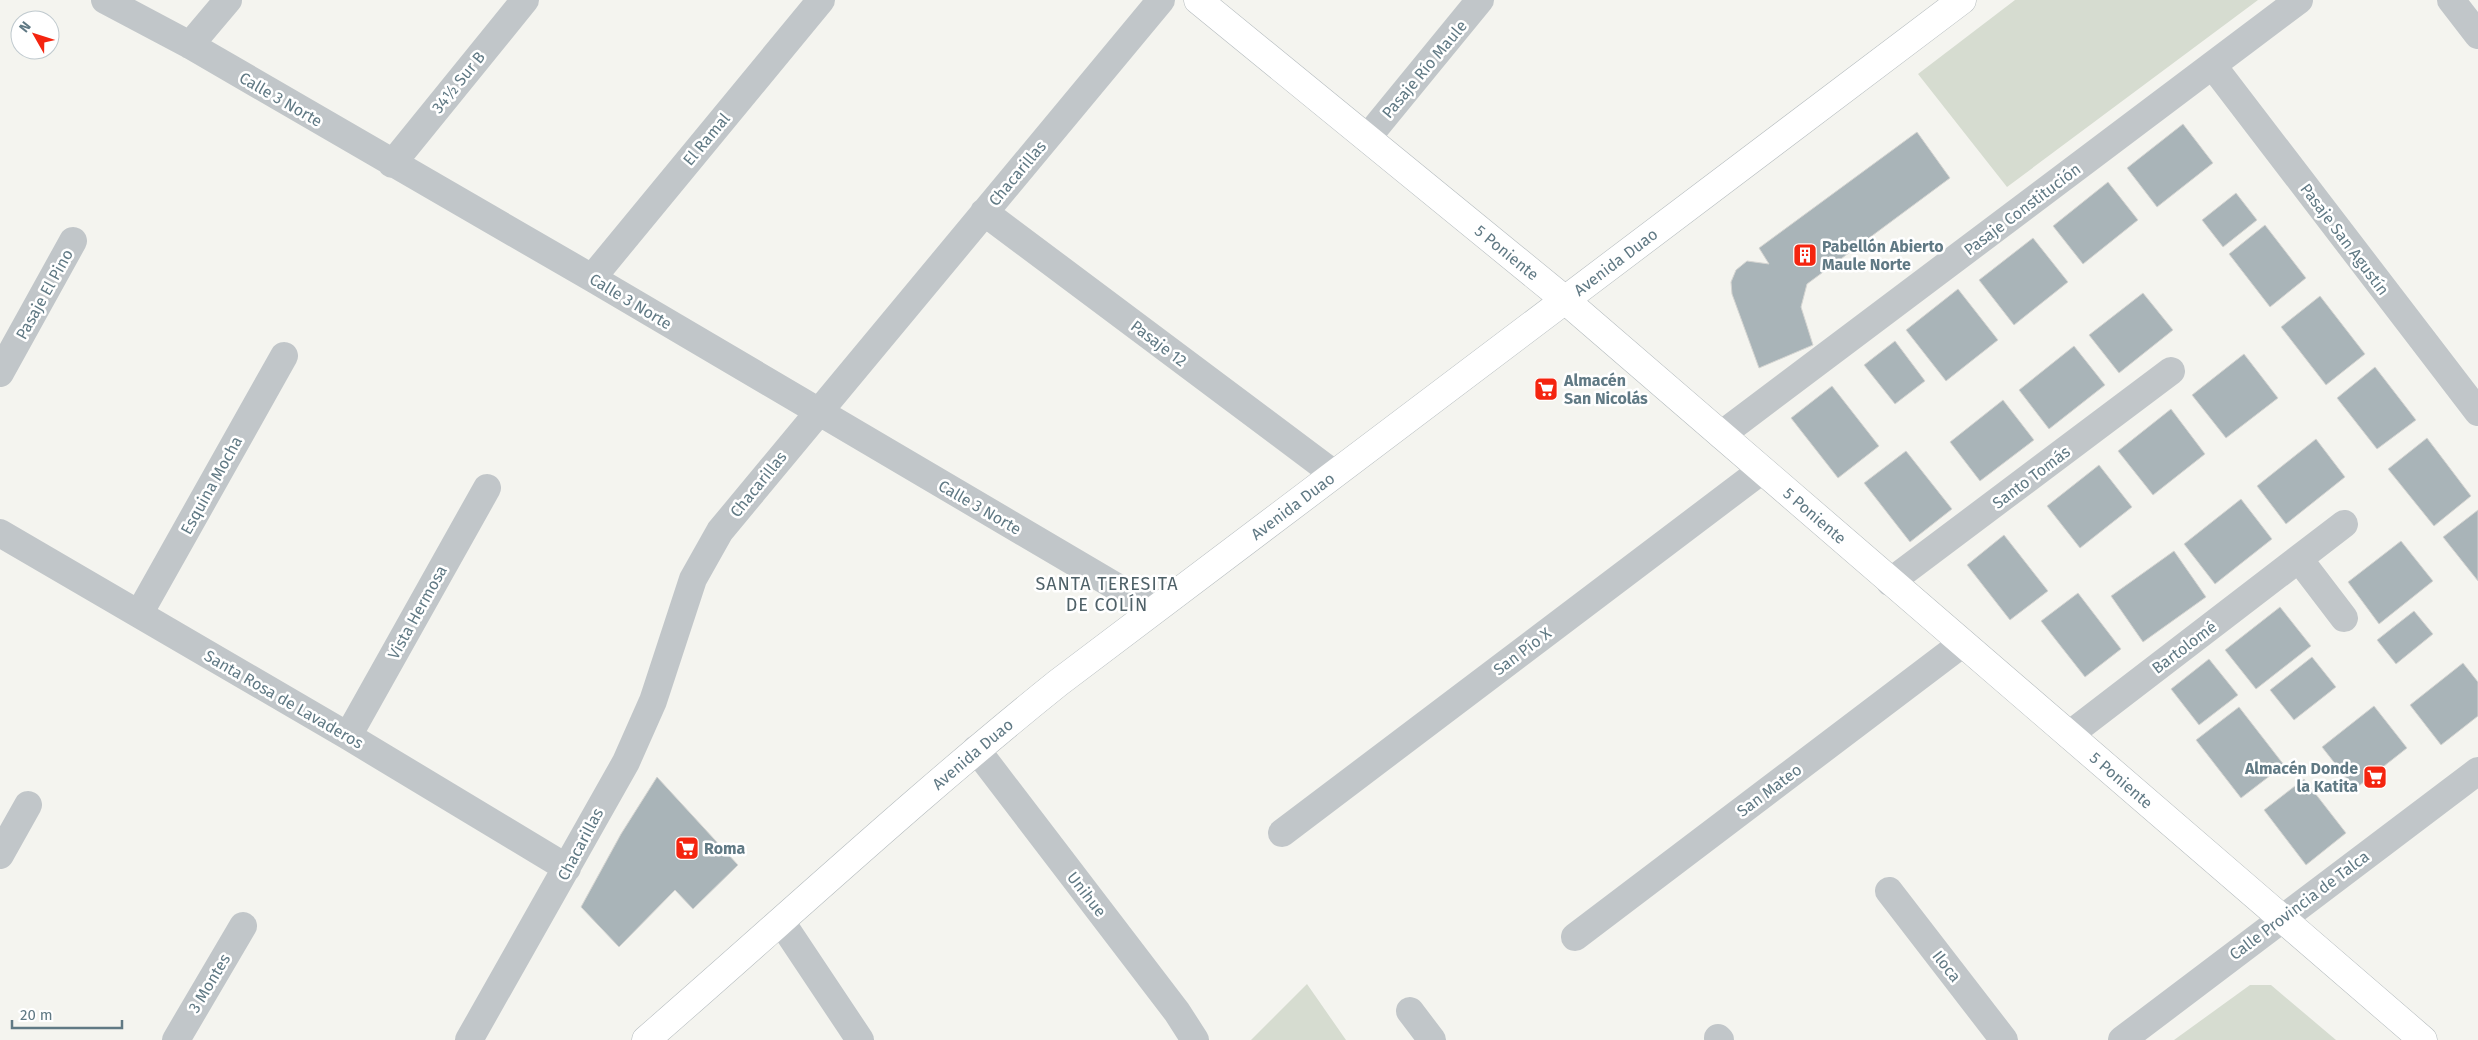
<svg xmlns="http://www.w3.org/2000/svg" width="2478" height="1040" viewBox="0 0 2478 1040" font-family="'Fira Sans',sans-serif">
<rect width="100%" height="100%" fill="#f4f4ef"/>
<path fill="#d6dcd0" d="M2015,0H2258L2007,187L1918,74Z
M1307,984L1346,1040H1251Z
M2250,985H2271L2336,1040H2174Z"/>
<path fill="#a9b4b8" stroke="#d5d5d2" d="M2183,124L2213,163L2157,207L2127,168Z
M1917,132L1950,178L1807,284L1801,307L1813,345L1759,368L1732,294L1731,282L1736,270L1747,261L1769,264L1759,248Z
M2108,182L2138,220L2083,264L2053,226Z
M2236,193L2257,220L2223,247L2202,220Z
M2265,225L2306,278L2270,307L2229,254Z
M2033,238L2068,282L2014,325L1979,280Z
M1958,289L1998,340L1946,381L1906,330Z
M2143,293L2173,330L2119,373L2089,335Z
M2320,296L2365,354L2326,385L2281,327Z
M1895,341L1925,381L1895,404L1864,365Z
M2074,346L2105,385L2049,429L2019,390Z
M2244,354L2278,398L2226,438L2192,395Z
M2375,367L2416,420L2377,449L2337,398Z
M1832,386L1879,446L1838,478L1791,418Z
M2003,400L2034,440L1980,481L1950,442Z
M2171,409L2205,454L2153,495L2118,451Z
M2427,438L2471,496L2434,526L2388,469Z
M2316,439L2345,477L2286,524L2257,486Z
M1906,451L1952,509L1910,542L1864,483Z
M2099,465L2132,507L2080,548L2047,506Z
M2241,499L2272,539L2215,584L2184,544Z
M2478,510V581L2443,537Z
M2004,535L2048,591L2010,620L1967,565Z
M2401,541L2433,581L2379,624L2348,582Z
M2174,551L2206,597L2143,642L2111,596Z
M2078,593L2121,649L2085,677L2041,621Z
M2280,607L2311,646L2256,689L2225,650Z
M2414,611L2433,634L2396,664L2377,640Z
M2312,657L2336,687L2294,720L2270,690Z
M2209,659L2238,695L2199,725L2171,689Z
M2463,663L2478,682V716L2441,745L2410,705Z
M2374,706L2407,748L2355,789L2322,747Z
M2239,707L2284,765L2241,798L2196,740Z
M657,777L738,865L693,909L675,890L619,947L581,907L621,834Z
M2304,779L2346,833L2306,865L2264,810Z"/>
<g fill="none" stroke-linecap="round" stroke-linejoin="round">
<g stroke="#b3babd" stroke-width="29">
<g id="secondary">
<path id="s1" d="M1198,0L1564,299L2423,1040"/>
<path id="s2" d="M646,1040C783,921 916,797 1058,683L1962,0"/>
</g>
</g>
<path stroke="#c1c6c9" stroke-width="28" d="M105,0L190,45L592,278L1154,609
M2451,0L2478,35
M190,45L228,0
M2213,66L2478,412
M1367,138L1480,0
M392,164L525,0
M984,212L1334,474
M592,278L821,0
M0,373L73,241
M1721,435L2299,0
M0,533L348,736L567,868
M2299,559L2344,618
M1890,582L2171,371
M139,614L284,356
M2069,735L2344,524
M348,736L487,488
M976,749L1177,1012L1195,1040
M1282,833L1762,470
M0,855L28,805
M1889,891L2004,1040
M782,923L860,1040
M1575,937L1963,643
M1410,1011L1432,1040
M1718,1038L1720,1040
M176,1040L243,926
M469,1040L626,762L653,701L693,579L720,531L1161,0
M2122,1040L2478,771"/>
<use href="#secondary" stroke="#fff" stroke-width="28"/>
</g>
<defs>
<g id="building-square" transform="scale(1.25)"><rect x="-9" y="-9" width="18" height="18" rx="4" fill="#f4240f" stroke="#fff"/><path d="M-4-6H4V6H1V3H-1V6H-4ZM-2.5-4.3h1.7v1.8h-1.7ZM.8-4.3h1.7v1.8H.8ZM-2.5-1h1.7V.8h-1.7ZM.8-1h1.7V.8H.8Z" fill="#fff"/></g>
<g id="supermarket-square" transform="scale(1.25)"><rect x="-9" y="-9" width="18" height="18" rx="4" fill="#f4240f" stroke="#fff"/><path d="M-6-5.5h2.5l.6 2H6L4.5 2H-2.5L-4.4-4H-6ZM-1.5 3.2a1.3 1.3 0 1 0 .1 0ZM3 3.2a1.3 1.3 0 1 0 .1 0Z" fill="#fff"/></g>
</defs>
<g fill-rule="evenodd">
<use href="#building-square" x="1805" y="255"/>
<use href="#supermarket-square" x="1546" y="389"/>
<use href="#supermarket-square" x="2375" y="777"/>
<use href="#supermarket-square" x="687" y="848"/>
</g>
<g text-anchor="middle" stroke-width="5" stroke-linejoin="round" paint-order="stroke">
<g font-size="16" fill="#607984" stroke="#fff">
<text transform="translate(1424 69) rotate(-50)" y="6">Pasaje Río Maule</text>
<text transform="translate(458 82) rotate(-51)" y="6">34½ Sur B</text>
<text transform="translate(281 99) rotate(30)" y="6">Calle 3 Norte</text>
<text transform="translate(706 139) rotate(-50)" y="6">El Ramal</text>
<text transform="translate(1017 173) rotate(-50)" y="6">Chacarillas</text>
<text transform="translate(2022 209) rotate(-37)" y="6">Pasaje Constitución</text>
<text transform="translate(2345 239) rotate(53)" y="6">Pasaje San Agustín</text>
<text dy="6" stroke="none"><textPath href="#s1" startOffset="399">5 Poniente</textPath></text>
<text dy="6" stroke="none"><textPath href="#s2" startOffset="1244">Avenida Duao</textPath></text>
<text transform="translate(44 294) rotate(-61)" y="6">Pasaje El Pino</text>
<text transform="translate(631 301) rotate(31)" y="6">Calle 3 Norte</text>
<text transform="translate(1159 343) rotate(37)" y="6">Pasaje 12</text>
<text transform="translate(2031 477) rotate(-37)" y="6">Santo Tomás</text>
<text transform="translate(758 484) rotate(-51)" y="6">Chacarillas</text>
<text transform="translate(211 485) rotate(-61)" y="6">Esquina Mocha</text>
<text dy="6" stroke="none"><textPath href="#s2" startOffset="839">Avenida Duao</textPath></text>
<text transform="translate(980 507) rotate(30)" y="6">Calle 3 Norte</text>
<text dy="6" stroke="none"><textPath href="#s1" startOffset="804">5 Poniente</textPath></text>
<text transform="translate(417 612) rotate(-61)" y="6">Vista Hermosa</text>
<text transform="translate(2184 647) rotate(-37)" y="6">Bartolomé</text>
<text transform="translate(1522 651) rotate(-37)" y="6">San Pío X</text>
<text transform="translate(284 699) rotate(30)" y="6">Santa Rosa de Lavaderos</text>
<text dy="6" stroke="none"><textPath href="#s2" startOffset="434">Avenida Duao</textPath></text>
<text dy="6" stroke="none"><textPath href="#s1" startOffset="1209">5 Poniente</textPath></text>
<text transform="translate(1769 790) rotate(-37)" y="6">San Mateo</text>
<text transform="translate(580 844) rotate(-62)" y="6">Chacarillas</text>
<text transform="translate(1087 894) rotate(52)" y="6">Unihue</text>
<text transform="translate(2299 905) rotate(-37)" y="6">Calle Provincia de Talca</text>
<text transform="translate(1947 966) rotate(52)" y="6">Iloca</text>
<text transform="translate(209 983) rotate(-59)" y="6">3 Montes</text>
</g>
<g font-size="16" font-weight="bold" fill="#607984" stroke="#fff" text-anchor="start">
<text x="1822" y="252">Pabellón Abierto<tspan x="1822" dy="18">Maule Norte</tspan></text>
<text x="1564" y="386">Almacén<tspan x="1564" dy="18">San Nicolás</tspan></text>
<text x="2358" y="774" text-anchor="end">Almacén Donde<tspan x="2358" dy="18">la Katita</tspan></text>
<text x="704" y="854">Roma</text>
</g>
<g font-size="18" letter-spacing="1" fill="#4f6168" stroke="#fff">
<text x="1107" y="590">SANTA TERESITA<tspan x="1107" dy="21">DE COLÍN</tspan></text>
</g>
</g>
<g transform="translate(35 35) rotate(309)"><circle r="24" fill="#ffffff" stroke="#bfc9ce"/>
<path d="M0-4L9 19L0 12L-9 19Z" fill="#f4240f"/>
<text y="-8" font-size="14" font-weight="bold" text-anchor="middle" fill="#607984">N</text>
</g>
<path d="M12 1020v8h110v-8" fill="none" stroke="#607984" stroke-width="2.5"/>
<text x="20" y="1020" font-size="15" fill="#607984" stroke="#ffffff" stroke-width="4" paint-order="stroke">20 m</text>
</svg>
